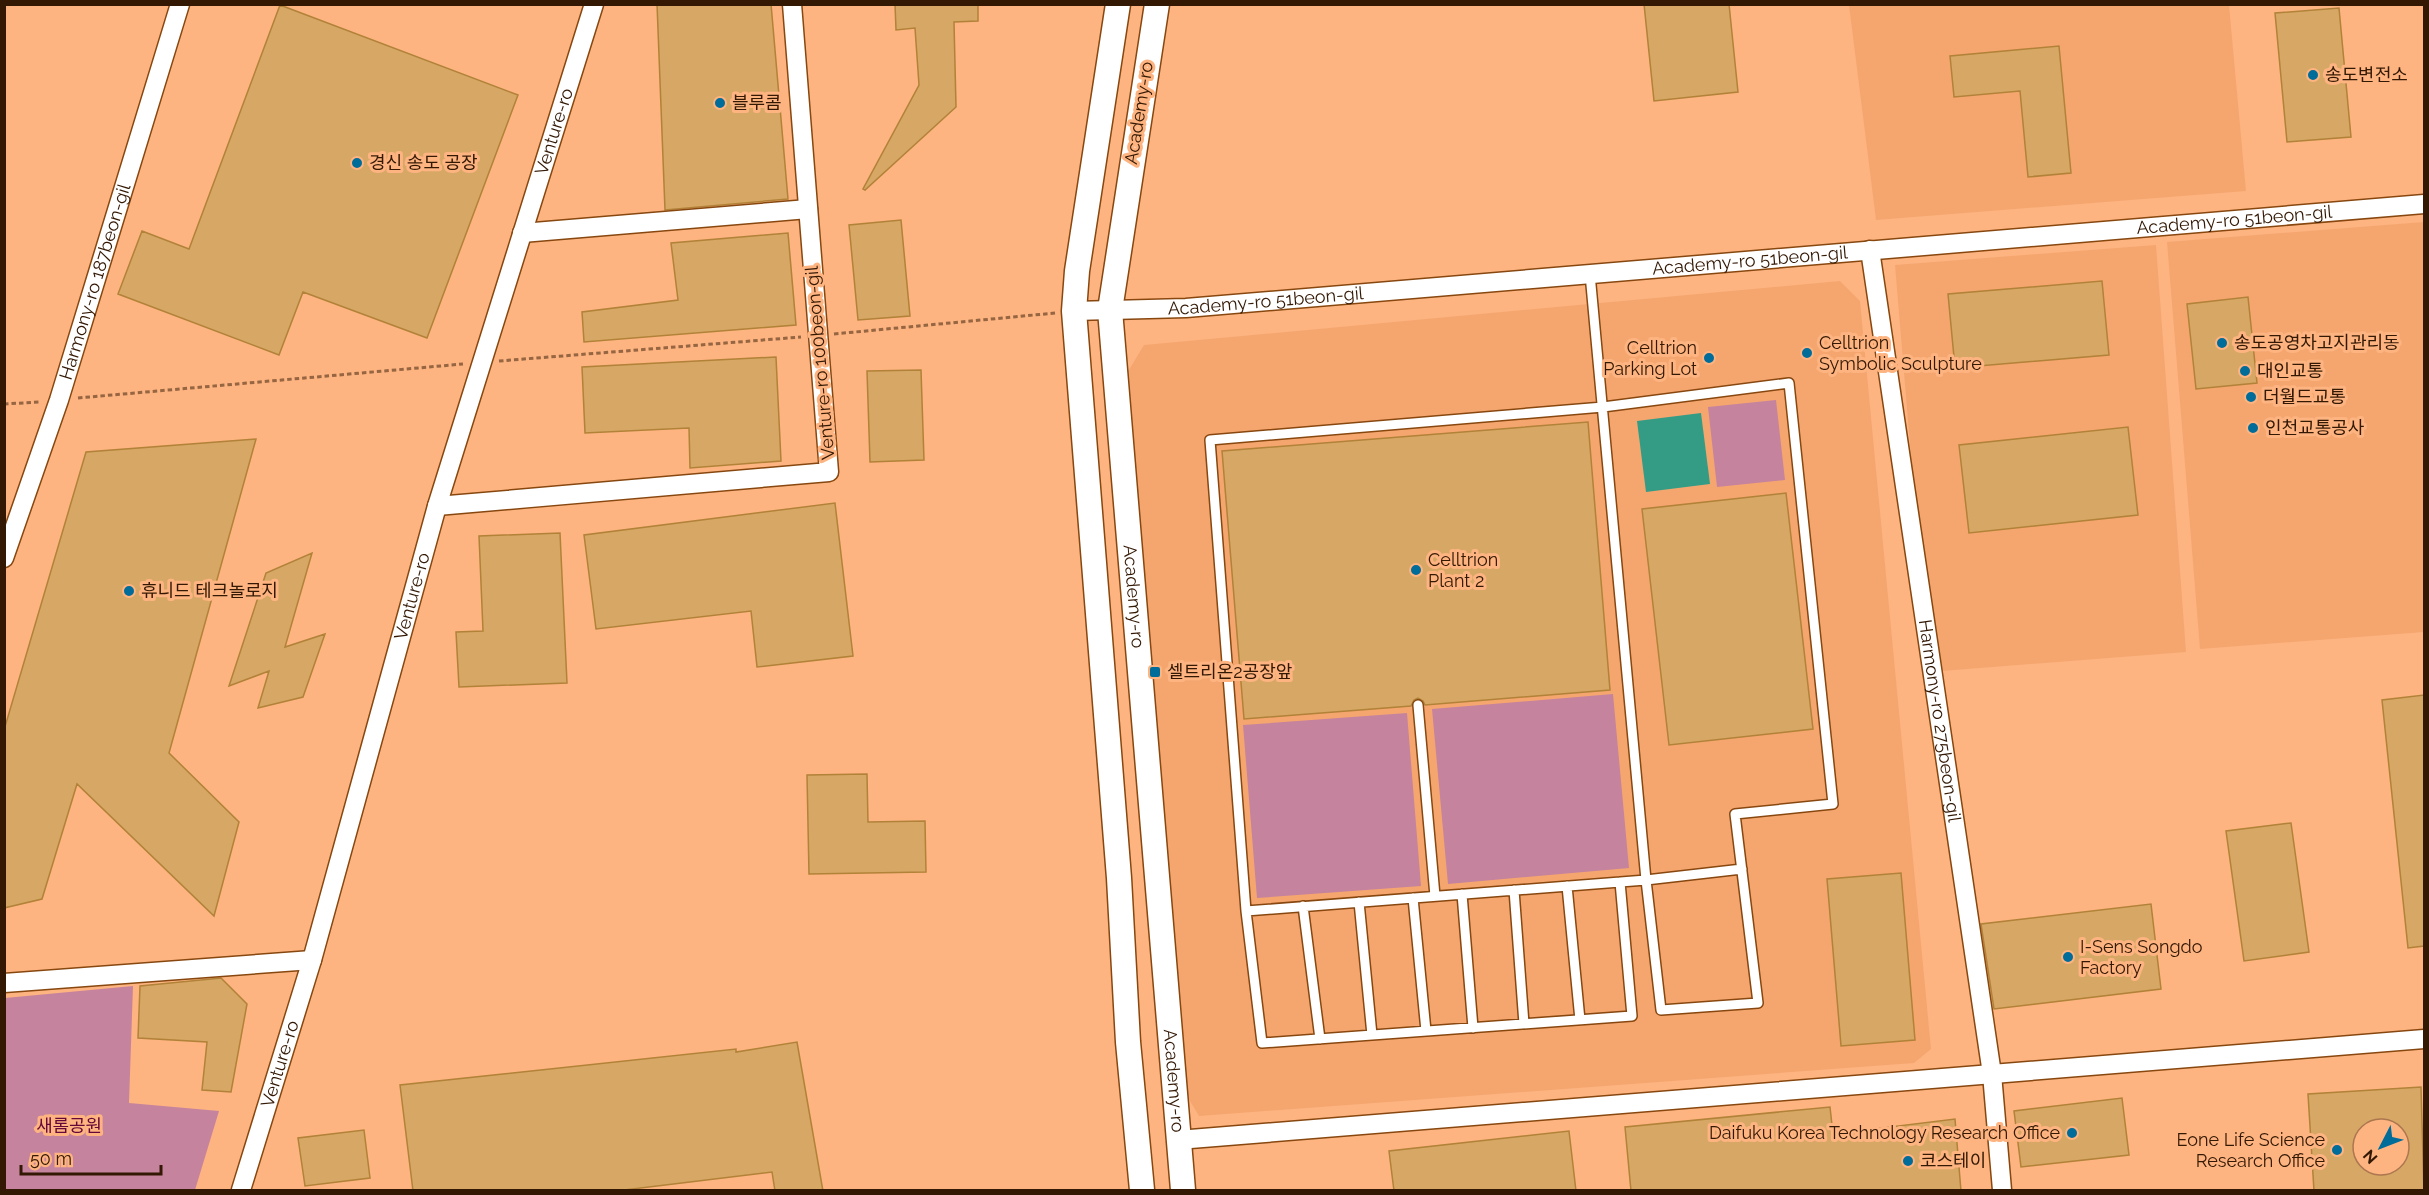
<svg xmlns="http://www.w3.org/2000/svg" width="2429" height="1195" viewBox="0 0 2429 1195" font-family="Raleway,'Noto Sans KR',sans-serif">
<rect width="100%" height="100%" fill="#fdb481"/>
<path fill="#f5a66f" d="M1849,5H2229L2246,191L1876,220Z
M2424,222V632L2200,649L2167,242Z
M2156,245L2186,652L1929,672L1895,265Z
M1840,281L1860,301L1931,1049L1914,1063L1199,1116L1178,1081L1121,383L1144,345Z"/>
<path fill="#c6839d" d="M1776,400L1785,480L1717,487L1708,407Z
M1613,694L1629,868L1448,884L1432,709Z
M1407,713L1421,886L1257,898L1243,725Z
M133,986L129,1103L219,1111L195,1190H5V998Z"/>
<path fill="#349c85" d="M1701,413L1710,484L1646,492L1637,421Z"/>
<path fill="#d6a765" stroke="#b28238" stroke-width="1.5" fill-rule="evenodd" d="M657,4H771L788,199L665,210Z
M895,4H978V21L954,22L956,107L865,190L863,189L919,85L915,28L896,30Z
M1644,4H1729L1738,92L1654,101Z
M280,5L518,95L427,338L303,292L279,355L118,294L142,231L189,249Z
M2339,8L2351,137L2287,142L2275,13Z
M2059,46L2071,173L2028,177L2020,91L1954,97L1950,56Z
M901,220L910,316L858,320L849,225Z
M788,233L796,325L584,342L582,312L678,300L671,243Z
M2102,281L2109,355L1955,368L1948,294Z
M2248,297L2257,383L2196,389L2187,304Z
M776,357L781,461L690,468L689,428L585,433L582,367Z
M921,370L924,460L870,462L867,371Z
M1588,422L1610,690L1425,705L1423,701L1418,698L1414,700L1411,706L1244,719L1222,451Z
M2128,427L2138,515L1969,533L1959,445Z
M256,439L169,753L239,822L214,916L77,784L42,899L4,908V730L86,452Z
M1786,493L1813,729L1669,745L1642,509Z
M835,503L853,656L757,667L751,611L596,629L584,535Z
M560,533L567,683L459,687L456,632L483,631L479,536Z
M312,553L285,647L325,634L303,697L258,708L269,671L229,686L266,573Z
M2424,695V946L2408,948L2382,700Z
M867,774L868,822L925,821L926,872L809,874L807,775Z
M2291,823L2309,952L2244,961L2226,831Z
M1901,873L1915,1040L1841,1046L1827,879Z
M2151,904L2161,989L1994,1009L1981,924Z
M221,978L247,1004L231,1092L202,1090L207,1042L138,1038L140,986Z
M797,1042L823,1191H775L772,1172L616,1191H413L400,1085L736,1049V1052Z
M2421,1087L2424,1191H2314L2308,1094ZM2363,1129H2399V1165H2363Z
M2122,1098L2129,1155L2021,1167L2014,1111Z
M1830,1107L1833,1134L1955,1119L1961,1191H1631L1625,1127Z
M364,1130L370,1178L305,1186L298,1138Z
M1569,1131L1576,1191H1394L1389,1151Z"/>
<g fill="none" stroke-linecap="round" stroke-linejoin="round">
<g stroke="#87470f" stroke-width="12">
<path id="lane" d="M1590,274L1646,880L1246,911L1210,440L1603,407L1789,383L1833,804L1735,814L1758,1003L1661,1010L1646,880L1742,869
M1418,705L1435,896
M1567,886L1580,1020
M1514,890L1524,1024
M1462,894L1473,1028
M1413,898L1426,1031
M1359,902L1372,1035
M1303,906L1320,1039
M1246,911L1262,1043L1632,1016L1620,882"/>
</g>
<g stroke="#87470f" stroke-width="21">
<g id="street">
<path d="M522,233L808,209"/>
<path id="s1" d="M1870,250L1992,1074L2002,1190"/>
<path id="s2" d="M1074,311L1186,308L2424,204"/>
<path d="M437,506L829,472L792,4"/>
<path id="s3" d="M4,558L59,400L180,4"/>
<path d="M4,983L312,960"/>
<path d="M1178,1140L2424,1039"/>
<path id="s4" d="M241,1190L312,960L437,506L594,4"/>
</g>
</g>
<g stroke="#87470f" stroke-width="27">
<g id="secondary">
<path d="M1118,4L1077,271L1074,311L1119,878L1128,1042L1142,1190"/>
<path id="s5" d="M1157,4L1110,310L1183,1190"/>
</g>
</g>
<path stroke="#966541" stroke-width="3" stroke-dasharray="4.5 3" stroke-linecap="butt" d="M834,334L1055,313
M499,361L801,337
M78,398L463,364
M4,404L39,402"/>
<use href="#lane" stroke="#fff" stroke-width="9"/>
<use href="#street" stroke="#fff" stroke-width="18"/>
<use href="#secondary" stroke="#fff" stroke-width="24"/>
</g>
<g fill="#006c99" stroke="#fdb481" stroke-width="2">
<circle cx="2313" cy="75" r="6"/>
<circle cx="720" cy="103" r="6"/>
<circle cx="357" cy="163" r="6"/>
<circle cx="2222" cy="343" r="6"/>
<circle cx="1807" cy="353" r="6"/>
<circle cx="1709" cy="358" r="6"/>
<circle cx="2245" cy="371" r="6"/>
<circle cx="2251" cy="397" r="6"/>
<circle cx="2253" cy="428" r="6"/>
<circle cx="1416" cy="570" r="6"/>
<circle cx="129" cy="591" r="6"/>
<rect x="1149" y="666" width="12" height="12" rx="3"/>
<circle cx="2068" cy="957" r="6"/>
<circle cx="2072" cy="1133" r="6"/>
<circle cx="2337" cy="1150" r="6"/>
<circle cx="1908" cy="1161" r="6"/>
</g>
<g text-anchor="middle" stroke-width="6" stroke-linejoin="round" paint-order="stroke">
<g font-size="18" fill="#331804" stroke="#fdb481" text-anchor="start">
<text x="2325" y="81">송도변전소</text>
<text x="732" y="109">블루콤</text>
<text x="369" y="169">경신 송도 공장</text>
<text x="1819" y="349">Celltrion<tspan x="1819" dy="21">Symbolic Sculpture</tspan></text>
<text x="2234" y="349">송도공영차고지관리동</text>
<text x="1697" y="354" text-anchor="end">Celltrion<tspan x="1697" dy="21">Parking Lot</tspan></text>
<text x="2257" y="377">대인교통</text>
<text x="2263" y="403">더월드교통</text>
<text x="2265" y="434">인천교통공사</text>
<text x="1428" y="566">Celltrion<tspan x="1428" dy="21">Plant 2</tspan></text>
<text x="141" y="597">휴니드 테크놀로지</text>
<text x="1167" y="678">셀트리온2공장앞</text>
<text x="2080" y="953">I-Sens Songdo<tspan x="2080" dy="21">Factory</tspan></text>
<text x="2060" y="1139" text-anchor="end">Daifuku Korea Technology Research Office</text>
<text x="2325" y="1146" text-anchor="end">Eone Life Science<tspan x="2325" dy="21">Research Office</tspan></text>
<text x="1920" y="1167">코스테이</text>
</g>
<g font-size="18" fill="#331804" stroke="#fdb481">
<text transform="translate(1139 113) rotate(-81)" y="6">Academy-ro</text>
<text dy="6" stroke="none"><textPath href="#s4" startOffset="1104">Venture-ro</textPath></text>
<text dy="6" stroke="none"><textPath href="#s2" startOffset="1164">Academy-ro 51beon-gil</textPath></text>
<text dy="6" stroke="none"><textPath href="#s2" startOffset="678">Academy-ro 51beon-gil</textPath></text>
<text dy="6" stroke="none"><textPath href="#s3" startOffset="291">Harmony-ro 187beon-gil</textPath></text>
<text dy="6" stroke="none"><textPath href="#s2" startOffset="192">Academy-ro 51beon-gil</textPath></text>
<text transform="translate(820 363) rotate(-95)" y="6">Venture-ro 100beon-gil</text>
<text dy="6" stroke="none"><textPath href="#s4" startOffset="618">Venture-ro</textPath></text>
<text dy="6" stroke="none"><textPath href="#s5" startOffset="597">Academy-ro</textPath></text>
<text dy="6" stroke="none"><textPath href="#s1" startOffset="476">Harmony-ro 275beon-gil</textPath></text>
<text dy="6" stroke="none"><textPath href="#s4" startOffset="132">Venture-ro</textPath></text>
<text dy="6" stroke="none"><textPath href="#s5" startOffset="1083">Academy-ro</textPath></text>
</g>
<g font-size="18" fill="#65073a" stroke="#fdb481">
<text x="69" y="1132">새롬공원</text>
</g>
</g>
<rect width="2429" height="1195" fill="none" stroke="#331804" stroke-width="12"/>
<g transform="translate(2381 1147) rotate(228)"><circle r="28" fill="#fdb481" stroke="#ac764f" stroke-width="1.5"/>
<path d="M0-4.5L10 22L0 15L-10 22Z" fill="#006c99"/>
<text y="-9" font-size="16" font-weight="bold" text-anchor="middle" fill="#331804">N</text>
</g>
<path d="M21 1165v9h140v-9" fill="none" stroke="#331804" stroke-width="3"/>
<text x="30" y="1165" font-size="18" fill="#331804" stroke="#fdb481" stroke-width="4.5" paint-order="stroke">50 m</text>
</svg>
